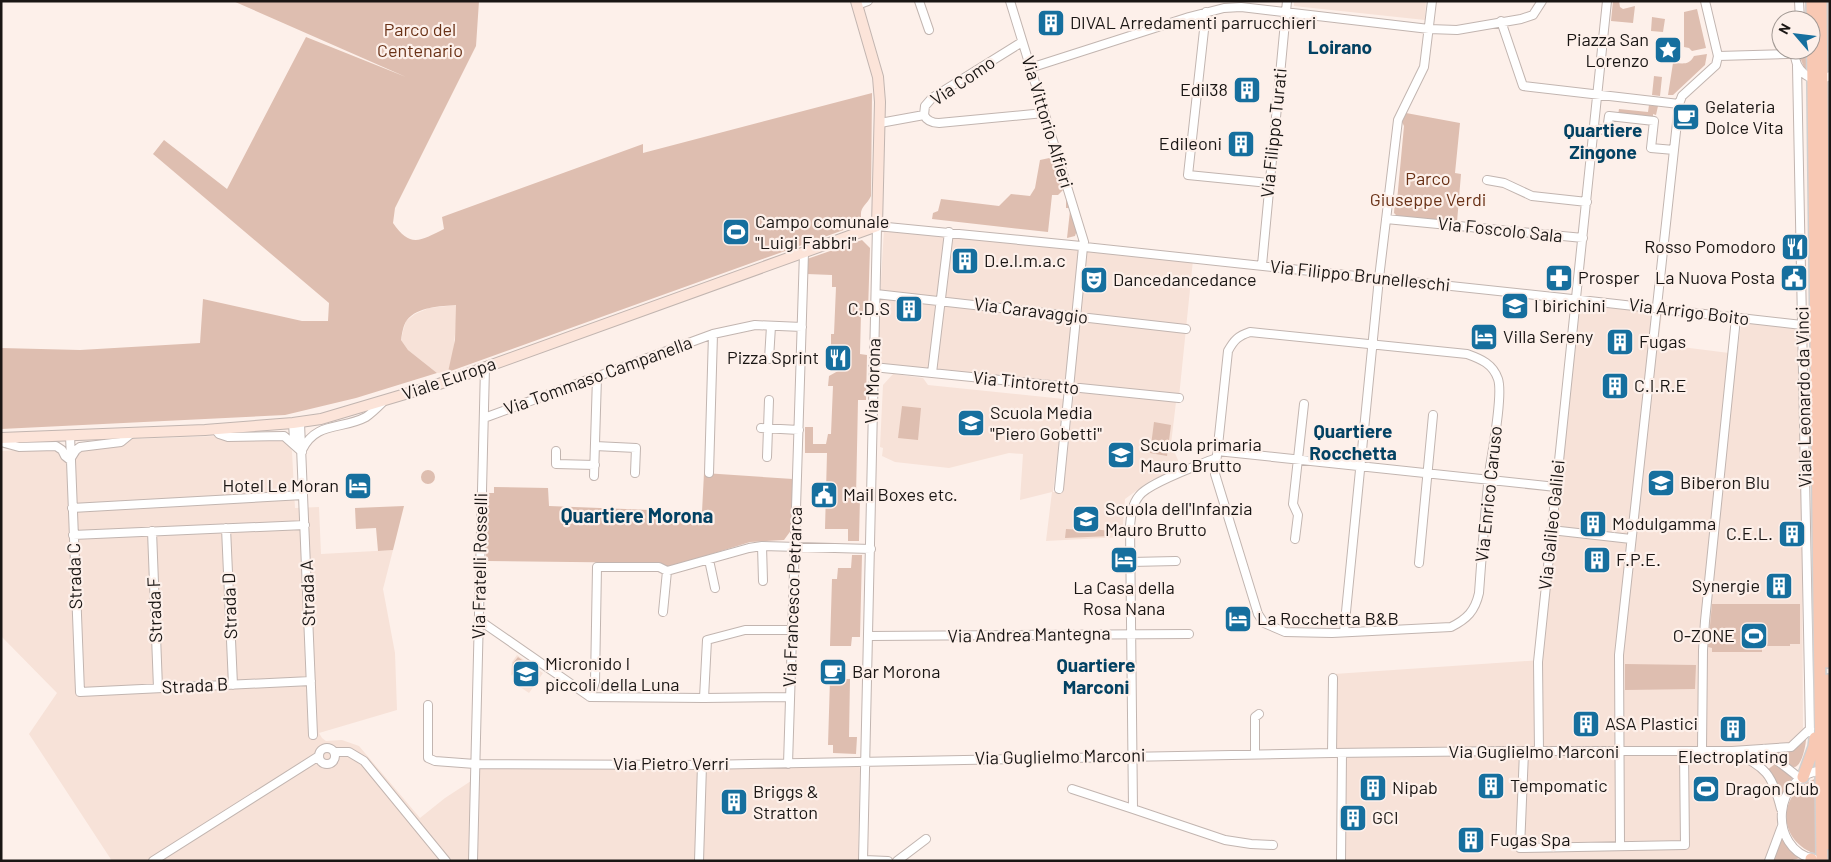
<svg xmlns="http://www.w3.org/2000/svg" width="1831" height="862" viewBox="0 0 1831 862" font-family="Barlow,sans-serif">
<rect width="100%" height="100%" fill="#fdf0ea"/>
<path fill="#f7e2d8" d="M1294,1H1426L1425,20L1294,6Z
M884,229L1193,260L1179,397L876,365Z
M1580,304L1662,314L1658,344L1737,354L1741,324L1743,322L1801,329L1803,729L1801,736L1790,744L1718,749V756L1737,757L1745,759L1770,780L1777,804V820L1776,832L1766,861H1344V749H1334V674L1541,660Z
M456,305V324L453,354L448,372L437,373L408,350L401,340L403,331L406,321L415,314L429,308Z
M893,374L923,378L928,385L1064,399L1053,492H1063L1074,392L1176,402L1171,444L1181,467L1151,480L1125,499L1122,537L1046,541L1052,492L1020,500L1023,454L1009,453L949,468L895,462L882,456L883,448L880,447L883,385Z
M217,436L280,437L287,441L291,447L292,452L295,508L319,507L321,554L393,550L383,589L395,653L397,710L319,733L322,738L326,741L342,740L359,746L420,818L445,798L471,781L472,768H803L858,765L860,768L858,861H112L29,734L57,693L1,636V451L122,444L132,439Z
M517,655L543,673L529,693L514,683L517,679L511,675L512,662Z"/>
<path fill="#debeb0" d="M233,1H479L476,46L395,208L393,223C410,248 420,241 444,229L442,217L643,144V153L872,93L871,196C867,205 860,206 861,217L852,227L448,372L455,340L456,305C441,306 417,307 407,320C403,325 402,334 401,340L408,350L437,373L356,398L285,415L1,429V348L80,350L200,343L203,299L302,321H328L329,303L153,154L164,140L227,189L306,37L406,77Z
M1613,1H1619L1620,7L1623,9L1635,6L1633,23L1611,21Z
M1697,9L1706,48L1692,51L1689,48L1684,47V12Z
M1652,17L1665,19L1663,32L1651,31Z
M1801,50H1809V71L1805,70L1800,57Z
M1707,54L1705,65L1673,95H1668L1673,63C1682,63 1689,66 1694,56Z
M1654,76L1662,77L1660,96L1652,95Z
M1649,105L1658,106L1656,115L1653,114V119L1618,115L1619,109L1648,112Z
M1406,113L1460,123L1455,173L1461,174L1457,222L1398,217L1394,213L1395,201H1397L1404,126L1402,122Z
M1054,157L1064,189L1058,195H1052L1048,232L932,219L933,213L938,211L941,199L999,206L1011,194L1030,196L1035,188L1040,160Z
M1066,198L1077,230L1075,236L1067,238L1070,211L1069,208H1066Z
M862,240L870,248L868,311L861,312L860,354L867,355L866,400H858L856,497H860L859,541H848V529H825L827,453H805V427H813V444H826L828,434H831L833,386H828L829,376L838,371L839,349L831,345V334H834L836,287H832V275L807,274V259Z
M902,406L921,408L918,440L898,438Z
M1154,422L1171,425L1167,456L1150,453Z
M421 477a7 7 0 1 1 14 0a7 7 0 1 1-14 0Z
M704,473L793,479L792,529L784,540L750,542L670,567L657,563L486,561L487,493H494V487L548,488L549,506L702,512Z
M404,506L393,550L378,551L376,528L356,529L355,508Z
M1085,528L1110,531V536L1065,538L1066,529L1084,530Z
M852,555H862L860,637H852L851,646H830L832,579H837L838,568H851Z
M1712,604H1800V644H1790V646H1762V652H1712V648L1708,647Z
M518,657L534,669L524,683L512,674L513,663Z
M1625,664L1696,665L1695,689L1625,690Z
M830,679H850L849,737H857L856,754L833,753V745H828Z
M1806,739C1806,744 1802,767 1794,767C1790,767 1786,763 1783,761C1779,758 1777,757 1776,752C1789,752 1798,749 1806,739Z
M1758,752L1765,755L1767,760L1765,764L1762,765L1752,756V753Z
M1775,764L1793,777L1782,794H1780L1767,770Z
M1817,778L1818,855C1776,842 1776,792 1817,778Z
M1780,839H1783L1786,845L1800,858L1789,861H1771Z"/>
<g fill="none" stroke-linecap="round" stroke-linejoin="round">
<g stroke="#c2b5b0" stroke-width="10">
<path id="street" d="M919,1L929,30
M1010,1L1084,242
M1799,1L1800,20
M857,5L868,1
M1206,12L1188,175L1269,183
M1501,21L1523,86L1679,104
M1795,50C1793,69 1810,86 1830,76
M1718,56L1787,54L1792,50
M1797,66L1810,732
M1030,68L1189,17L1224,8L1241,7L1429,29L1457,30L1521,19L1533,15L1542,1
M924,115L925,106L932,98L1022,42
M924,115C927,121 932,123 939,123L1044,113
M880,123L924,115
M1595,129L1607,130L1609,116L1654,121L1651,148L1674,150
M1487,180L1504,183L1532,196L1587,202
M1386,219L1583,238
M1085,247L1563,298L1802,325
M1262,265L1287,1
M876,294L1186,329
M1250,332L1467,354C1481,359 1493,364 1498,379C1503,394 1493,448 1490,467C1485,509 1482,551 1479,593C1475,611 1467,619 1451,627L1332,633L1285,632L1264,623L1258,614L1215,474L1228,351C1234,340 1238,336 1250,332Z
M769,359L771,326
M873,367L1179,398
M932,373L949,232
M484,418L713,334L755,325L802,327
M293,423L294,439L298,446
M300,423L313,735
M761,428L799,430
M215,429L219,434L228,437L284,436L302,452
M70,435L80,692L311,681
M1,442L19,447L56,446L62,450L65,456L70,460
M595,446L636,448L635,473
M302,450C316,421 342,430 366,417C372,413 378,407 383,402
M556,451V464L595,465
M1217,451L1556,487
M767,457L769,400
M71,458L76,450L80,447L121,442L132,433
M1216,458C1199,465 1148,483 1139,496C1132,504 1131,516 1130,526L1133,809L1225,840L1251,844L1273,845
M709,473L713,334
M594,476L597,377
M1059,489L1083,247
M72,508L303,495
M226,528L233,685
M1551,530L1631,539
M152,531L158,688
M73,535L305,525
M1295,539L1298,515L1293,504L1304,404
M762,546L763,581
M709,560L715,588
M1131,562L1176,561
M1419,563L1433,415
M663,612L667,571
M479,620L590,697L704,698L790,697
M1344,632L1379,278L1398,120L1424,67L1432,1
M869,636L1189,634
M590,697L595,682L597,567H659L667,571L749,548L762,546L871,549
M704,698L707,640L745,630H792
M428,705V758L435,761L475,764L702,765L1332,753L1506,751H1732L1791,747L1810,729
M319 756a8 8 0 1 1 16 0a8 8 0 1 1-16 0Z
M1764,749C1775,761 1789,768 1800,779
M1702,750L1703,650L1705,621L1736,318
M334,752H349L364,761L446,861
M1524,752L1520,848L1685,845L1684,751
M1539,752L1538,662L1607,1
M1734,752C1766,768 1772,773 1781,809
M1332,753L1333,678
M1255,754V717L1259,714
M788,764L804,252
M1072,789L1133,809
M1620,846L1619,655L1679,104L1682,96L1716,65L1718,56L1705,1
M1814,859C1768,850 1771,773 1825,770
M864,860L888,861
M153,861L319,756
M473,861L485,367
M699,861L702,765
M863,861L877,226L1081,246
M897,861L926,839
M1341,861L1342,753
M1769,861L1782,826"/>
</g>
<g stroke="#c2b5b0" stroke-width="12">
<path id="secondary" d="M1,438L205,430L293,423L321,419L439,384L877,226L880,102L878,77L856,1"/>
</g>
<g stroke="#d1d0d0" stroke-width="14">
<path id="primary" d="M1812,1L1822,861
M1821,1L1828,662
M1828,680L1830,844
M1803,777L1814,747L1815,738
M1811,859V861"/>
</g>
<use href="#street" stroke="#fff" stroke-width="8"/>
<use href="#secondary" stroke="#fce4d9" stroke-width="10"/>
<use href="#primary" stroke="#f8c8b3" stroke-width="11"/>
</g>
<defs>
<g id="building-square" transform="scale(1.4375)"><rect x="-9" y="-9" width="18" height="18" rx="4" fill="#166f9e" stroke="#fdf0ea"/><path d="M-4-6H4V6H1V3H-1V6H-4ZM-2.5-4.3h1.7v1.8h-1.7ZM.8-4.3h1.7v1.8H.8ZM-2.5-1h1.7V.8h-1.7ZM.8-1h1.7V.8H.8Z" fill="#fff"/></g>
<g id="sight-square" transform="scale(1.4375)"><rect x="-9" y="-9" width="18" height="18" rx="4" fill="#166f9e" stroke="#fdf0ea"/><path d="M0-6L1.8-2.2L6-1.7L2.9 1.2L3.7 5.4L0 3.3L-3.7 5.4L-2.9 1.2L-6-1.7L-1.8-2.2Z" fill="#fff"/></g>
<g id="cafe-square" transform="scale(1.4375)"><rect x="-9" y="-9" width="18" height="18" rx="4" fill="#166f9e" stroke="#fdf0ea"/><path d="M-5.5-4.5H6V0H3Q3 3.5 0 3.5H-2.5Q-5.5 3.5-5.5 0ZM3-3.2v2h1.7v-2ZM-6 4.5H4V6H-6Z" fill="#fff"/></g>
<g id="stadium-square" transform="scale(1.4375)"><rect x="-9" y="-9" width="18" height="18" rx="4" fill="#166f9e" stroke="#fdf0ea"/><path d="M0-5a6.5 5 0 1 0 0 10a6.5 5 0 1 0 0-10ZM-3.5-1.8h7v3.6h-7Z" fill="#fff"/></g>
<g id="restaurant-square" transform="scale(1.4375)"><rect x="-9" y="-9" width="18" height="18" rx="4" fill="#166f9e" stroke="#fdf0ea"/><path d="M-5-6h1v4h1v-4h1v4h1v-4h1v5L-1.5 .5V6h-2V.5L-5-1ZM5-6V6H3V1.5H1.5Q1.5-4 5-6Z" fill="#fff"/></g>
<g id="pharmacy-square" transform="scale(1.4375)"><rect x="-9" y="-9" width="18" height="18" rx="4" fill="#166f9e" stroke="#fdf0ea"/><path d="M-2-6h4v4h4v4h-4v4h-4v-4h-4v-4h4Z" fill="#fff"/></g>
<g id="civic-square" transform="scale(1.4375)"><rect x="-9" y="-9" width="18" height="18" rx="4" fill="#166f9e" stroke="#fdf0ea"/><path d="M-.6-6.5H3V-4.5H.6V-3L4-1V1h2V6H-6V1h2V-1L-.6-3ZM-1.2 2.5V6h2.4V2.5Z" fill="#fff"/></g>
<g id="theatre-square" transform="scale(1.4375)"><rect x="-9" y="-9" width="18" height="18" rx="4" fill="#166f9e" stroke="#fdf0ea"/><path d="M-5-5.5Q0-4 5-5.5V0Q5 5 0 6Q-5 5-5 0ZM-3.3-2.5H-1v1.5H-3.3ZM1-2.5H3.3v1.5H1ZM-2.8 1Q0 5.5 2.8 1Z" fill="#fff"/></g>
<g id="school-square" transform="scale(1.4375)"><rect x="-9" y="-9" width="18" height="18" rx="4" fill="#166f9e" stroke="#fdf0ea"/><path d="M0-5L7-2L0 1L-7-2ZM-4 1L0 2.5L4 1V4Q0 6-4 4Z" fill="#fff"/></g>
<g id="hotel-square" transform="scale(1.4375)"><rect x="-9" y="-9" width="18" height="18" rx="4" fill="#166f9e" stroke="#fdf0ea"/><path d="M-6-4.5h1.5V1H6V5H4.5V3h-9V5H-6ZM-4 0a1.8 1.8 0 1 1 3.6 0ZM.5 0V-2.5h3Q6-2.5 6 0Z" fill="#fff"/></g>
</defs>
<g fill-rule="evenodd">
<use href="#building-square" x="1051" y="23"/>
<use href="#sight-square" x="1668" y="50"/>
<use href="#building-square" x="1247" y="90"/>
<use href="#cafe-square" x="1686" y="117"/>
<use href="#building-square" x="1241" y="144"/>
<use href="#stadium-square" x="736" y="232"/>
<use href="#restaurant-square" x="1795" y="247"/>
<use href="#building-square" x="965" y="261"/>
<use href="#pharmacy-square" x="1559" y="278"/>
<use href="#civic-square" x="1794" y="278"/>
<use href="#theatre-square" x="1094" y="280"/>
<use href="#school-square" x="1515" y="306"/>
<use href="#building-square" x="909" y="309"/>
<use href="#hotel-square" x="1484" y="337"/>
<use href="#building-square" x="1620" y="342"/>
<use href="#restaurant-square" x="838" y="358"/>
<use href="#building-square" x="1615" y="386"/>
<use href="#school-square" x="971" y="423"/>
<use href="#school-square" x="1121" y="455"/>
<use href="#school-square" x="1661" y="483"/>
<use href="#hotel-square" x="358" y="486"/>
<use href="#civic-square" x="824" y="495"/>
<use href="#school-square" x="1086" y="519"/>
<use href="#building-square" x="1593" y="524"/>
<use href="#building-square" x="1792" y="534"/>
<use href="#hotel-square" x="1124" y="560"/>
<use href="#building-square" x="1597" y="560"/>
<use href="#building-square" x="1779" y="586"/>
<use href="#hotel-square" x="1238" y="619"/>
<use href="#stadium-square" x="1754" y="636"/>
<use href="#cafe-square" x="833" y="672"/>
<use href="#school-square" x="526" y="674"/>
<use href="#building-square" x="1586" y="724"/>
<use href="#building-square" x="1733" y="729"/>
<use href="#building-square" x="1491" y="786"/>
<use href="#building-square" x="1373" y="788"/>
<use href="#stadium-square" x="1706" y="789"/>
<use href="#building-square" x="734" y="802"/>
<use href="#building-square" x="1353" y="818"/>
<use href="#building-square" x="1471" y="840"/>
</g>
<g text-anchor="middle" stroke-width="4.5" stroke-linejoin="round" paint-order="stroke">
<g font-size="18" fill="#1a1614" stroke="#fdf0ea" text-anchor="start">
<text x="1070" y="29">DIVAL Arredamenti parrucchieri</text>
<text x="1649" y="46" text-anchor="end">Piazza San<tspan x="1649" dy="21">Lorenzo</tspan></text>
<text x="1228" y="96" text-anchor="end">Edil38</text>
<text x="1705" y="113">Gelateria<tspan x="1705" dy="21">Dolce Vita</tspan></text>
<text x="1222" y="150" text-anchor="end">Edileoni</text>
<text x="755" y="228">Campo comunale<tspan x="755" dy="21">"Luigi Fabbri"</tspan></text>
<text x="1776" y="253" text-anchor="end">Rosso Pomodoro</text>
<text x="984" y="267">D.e.l.m.a.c</text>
<text x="1578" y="284">Prosper</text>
<text x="1775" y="284" text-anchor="end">La Nuova Posta</text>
<text x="1113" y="286">Dancedancedance</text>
<text x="1534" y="312">I birichini</text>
<text x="890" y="315" text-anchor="end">C.D.S</text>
<text x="1503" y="343">Villa Sereny</text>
<text x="1639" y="348">Fugas</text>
<text x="819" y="364" text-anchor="end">Pizza Sprint</text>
<text x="1634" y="392">C.I.R.E</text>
<text x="990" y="419">Scuola Media<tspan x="990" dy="21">"Piero Gobetti"</tspan></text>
<text x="1140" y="451">Scuola primaria<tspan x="1140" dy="21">Mauro Brutto</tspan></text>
<text x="1680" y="489">Biberon Blu</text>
<text x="339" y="492" text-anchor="end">Hotel Le Moran</text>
<text x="843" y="501">Mail Boxes etc.</text>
<text x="1105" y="515">Scuola dell'Infanzia<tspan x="1105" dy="21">Mauro Brutto</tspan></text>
<text x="1612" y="530">Modulgamma</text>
<text x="1773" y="540" text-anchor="end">C.E.L.</text>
<text x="1616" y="566">F.P.E.</text>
<text x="1760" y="592" text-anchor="end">Synergie</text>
<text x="1124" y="594" text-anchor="middle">La Casa della<tspan x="1124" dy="21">Rosa Nana</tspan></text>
<text x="1257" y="625">La Rocchetta B&amp;B</text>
<text x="1735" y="642" text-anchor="end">O-ZONE</text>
<text x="545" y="670">Micronido I<tspan x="545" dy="21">piccoli della Luna</tspan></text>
<text x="852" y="678">Bar Morona</text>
<text x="1605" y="730">ASA Plastici</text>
<text x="1733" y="763" text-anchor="middle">Electroplating</text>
<text x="1510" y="792">Tempomatic</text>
<text x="1392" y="794">Nipab</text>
<text x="1725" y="795">Dragon Club</text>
<text x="753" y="798">Briggs &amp;<tspan x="753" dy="21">Stratton</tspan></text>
<text x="1372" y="824">GCI</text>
<text x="1490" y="846">Fugas Spa</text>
</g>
<g font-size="18" fill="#693116" stroke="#fdf0ea">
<text x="420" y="36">Parco del<tspan x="420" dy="21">Centenario</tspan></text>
<text x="1428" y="185">Parco<tspan x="1428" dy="21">Giuseppe Verdi</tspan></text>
</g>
<g font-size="18" fill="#1a1614" stroke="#fdf0ea">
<text transform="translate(963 81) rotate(-34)" y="6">Via Como</text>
<text transform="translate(1047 122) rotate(73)" y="6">Via Vittorio Alfieri</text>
<text transform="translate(1274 133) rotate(-84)" y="6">Via Filippo Turati</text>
<text transform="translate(1500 230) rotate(6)" y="6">Via Foscolo Sala</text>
<text transform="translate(1360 276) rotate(6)" y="6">Via Filippo Brunelleschi</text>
<text transform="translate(1031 311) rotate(7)" y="6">Via Caravaggio</text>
<text transform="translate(1689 312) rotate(7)" y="6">Via Arrigo Boito</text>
<text transform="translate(598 376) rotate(-20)" y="6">Via Tommaso Campanella</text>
<text transform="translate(449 379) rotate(-19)" y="6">Viale Europa</text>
<text transform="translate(873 381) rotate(-88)" y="6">Via Morona</text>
<text transform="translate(1026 383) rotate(6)" y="6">Via Tintoretto</text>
<text transform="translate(1804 397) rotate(-91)" y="6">Viale Leonardo da Vinci</text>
<text transform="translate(1489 494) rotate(-84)" y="6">Via Enrico Caruso</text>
<text transform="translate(1552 525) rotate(-84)" y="6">Via Galileo Galilei</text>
<text transform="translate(480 566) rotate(-89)" y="6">Via Fratelli Rosselli</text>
<text transform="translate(75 576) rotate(-92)" y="6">Strada C</text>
<text transform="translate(308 593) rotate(-92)" y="6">Strada A</text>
<text transform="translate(793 597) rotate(-88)" y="6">Via Francesco Petrarca</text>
<text transform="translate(230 606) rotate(-92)" y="6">Strada D</text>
<text transform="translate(155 610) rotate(-92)" y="6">Strada F</text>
<text transform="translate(1029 635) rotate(-1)" y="6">Via Andrea Mantegna</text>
<text transform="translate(195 686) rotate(-3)" y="6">Strada B</text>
<text x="1534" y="758">Via Guglielmo Marconi</text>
<text transform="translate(1060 757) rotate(-1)" y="6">Via Guglielmo Marconi</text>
<text x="671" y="770">Via Pietro Verri</text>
</g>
<g font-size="19" font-weight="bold" fill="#034263" stroke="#fdf0ea">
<text x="1340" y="54">Loirano</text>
<text x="1603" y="137">Quartiere<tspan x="1603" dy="22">Zingone</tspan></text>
<text x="1353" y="438">Quartiere<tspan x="1353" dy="22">Rocchetta</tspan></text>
<text x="1096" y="672">Quartiere<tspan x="1096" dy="22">Marconi</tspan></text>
</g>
<g font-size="20" font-weight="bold" fill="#034263" stroke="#fdf0ea">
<text x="637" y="523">Quartiere Morona</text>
</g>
</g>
<rect width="1831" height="862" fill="none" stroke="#1a1614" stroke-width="5"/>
<g transform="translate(1796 35) rotate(298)"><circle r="24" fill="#fdf0ea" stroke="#a29994"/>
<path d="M0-4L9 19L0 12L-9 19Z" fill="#166f9e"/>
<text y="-8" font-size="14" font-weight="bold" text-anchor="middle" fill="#1a1614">N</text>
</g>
</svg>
